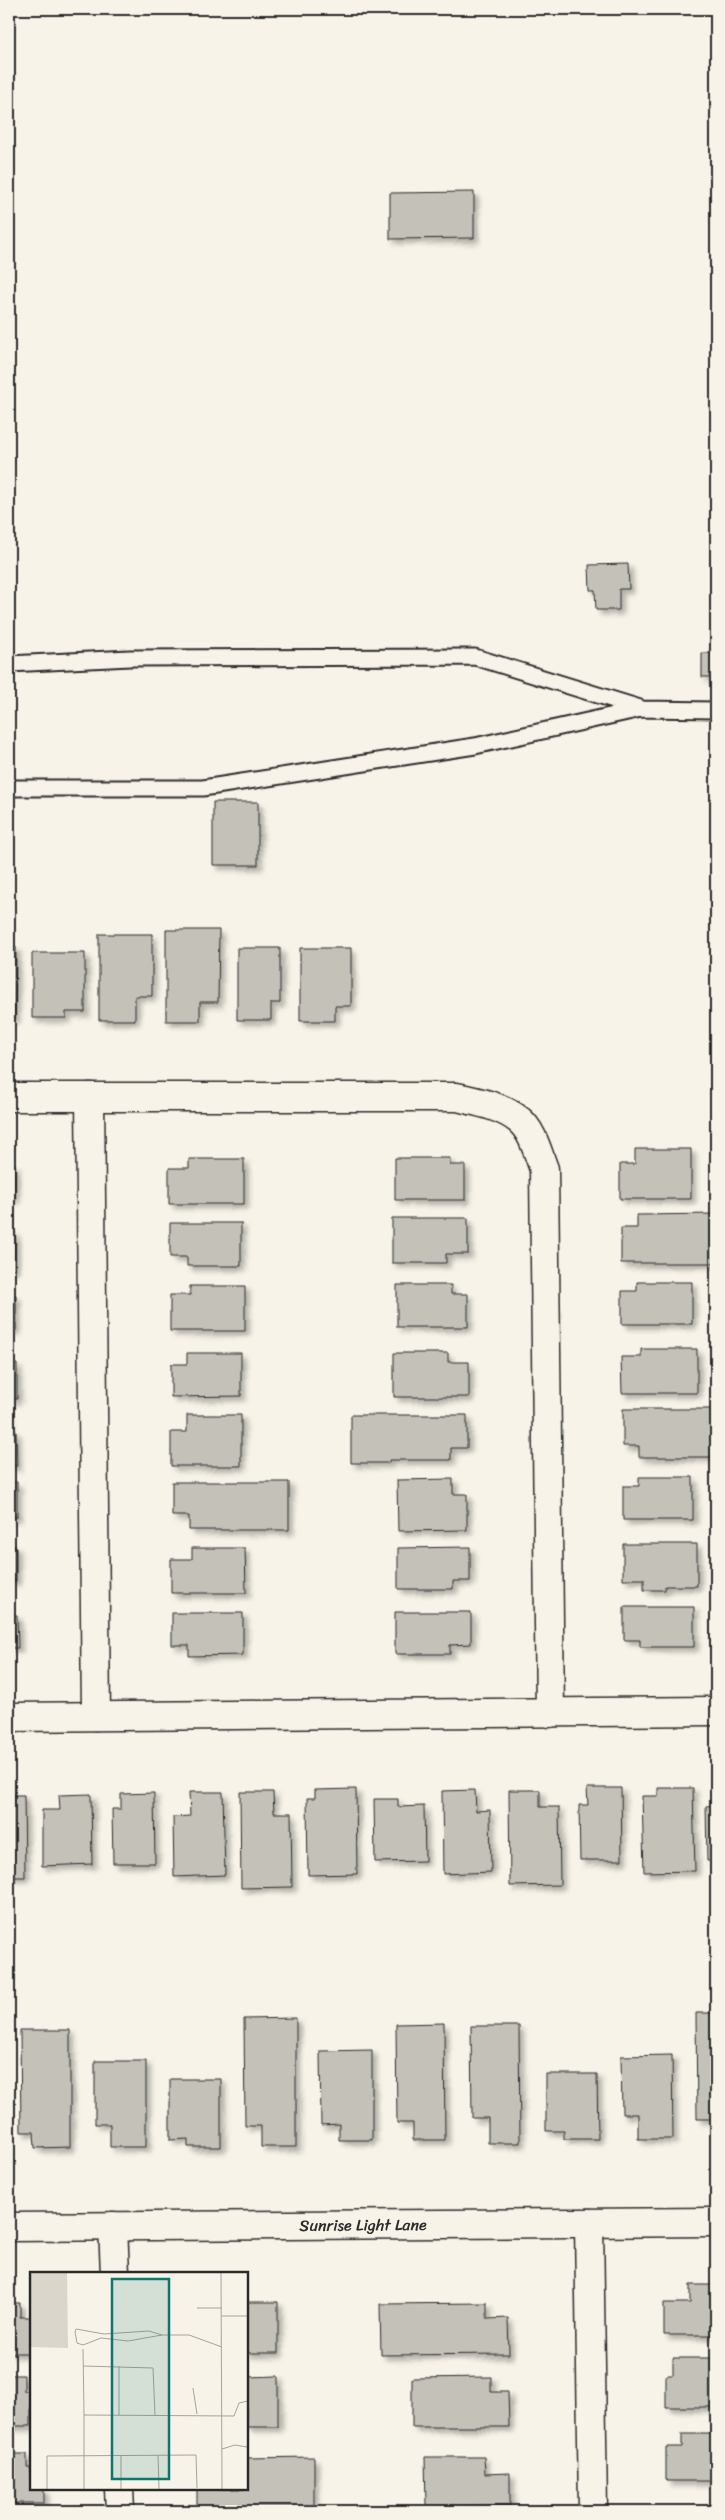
<svg xmlns="http://www.w3.org/2000/svg" width="725" height="2520" viewBox="0 0 725 2520" font-family="Sriracha,sans-serif">
<defs>
<filter id="shadow"><feDropShadow dx="4.5" dy="4.5" stdDeviation="2.5" flood-color="#0004"/></filter>
</defs>
<rect width="100%" height="100%" fill="#f7f3e8"/>
<filter id="ink" filterUnits="userSpaceOnUse"><feTurbulence type="fractalNoise" baseFrequency=".02" numOctaves="2"/><feDisplacementMap in="SourceGraphic" scale="10" xChannelSelector="R" yChannelSelector="G"/><feConvolveMatrix kernelMatrix="1 2 1 2 8 2 1 2 1" color-interpolation-filters="sRGB"/></filter>
<g filter="url(#ink)">
<path fill="#c4c1b9" stroke="#2b2b2b" filter="url(#shadow)" d="M474,192V238L390,239V193Z
M628,564L629,589H619V610H596L595,590H590L589,565Z
M702,653H716V677H702Z
M213,802H258V865H213Z
M166,930H219L218,1002H200V1021H166Z
M99,934H152V996H135V1020H99Z
M9,947H16L15,1019H9Z
M237,948H280V1003H271V1020H237Z
M300,948H351V1006H335V1021H300Z
M32,953H85V1012H66V1018H32Z
M635,1149H691V1199H620V1164H635Z
M395,1158H450V1165H465V1200H395Z
M189,1159H244V1204H169V1168H189Z
M9,1164H15V1199H9Z
M716,1214V1263H621V1228H637V1215Z
M392,1218H468V1254H446V1263H392Z
M170,1223H241V1266H187V1257H170Z
M9,1232H15V1269H9Z
M637,1282H692V1324H622V1291H637Z
M397,1285H451V1294H468V1327H397Z
M190,1286H245V1331H170V1295H190Z
M9,1295H16V1330H9Z
M641,1349H697V1393H622L621,1357H641Z
M187,1353H241V1396L171,1397V1364H187Z
M394,1353H448V1362H469V1397H394Z
M9,1364H17V1399H9Z
M623,1409H716V1457H639V1446H623Z
M9,1414L10,1431H16L17,1466H9Z
M187,1415H241V1466H171V1432H187Z
M351,1415H467V1448H451V1460H389V1463H351Z
M639,1477H693V1520H623V1486H639Z
M453,1479V1494H467V1530L398,1531L397,1480Z
M9,1482H17V1517H9Z
M172,1482H289V1530H189V1516H172Z
M623,1544H697V1586H665V1590H644V1579H623Z
M9,1546H16V1581H9Z
M470,1547V1581H453V1589H398V1548Z
M192,1548H245L246,1593H171V1559H192Z
M624,1607H694V1647H640V1640H624Z
M395,1612H471V1644L450,1645V1654H395Z
M172,1613H243V1655L189,1656V1645H172Z
M9,1615H17L18,1648H9Z
M587,1788H621L622,1860H580L579,1805H588Z
M658,1788H693L695,1871L644,1872L642,1796H658Z
M356,1789L357,1874L308,1875L307,1798H315V1790Z
M475,1790L476,1811L490,1810L491,1872L443,1874L442,1791Z
M509,1790H540V1807H559L560,1885L510,1886Z
M189,1792H223L225,1875L174,1877L173,1817L190,1816Z
M240,1792H273L274,1813H291L292,1887L241,1888Z
M154,1793L155,1863H113L112,1809H121V1794Z
M91,1794L92,1864L42,1866V1810H60L59,1795Z
M9,1795H24L25,1877H9Z
M374,1799H398V1807L424,1806L425,1861L375,1862Z
M716,1805V1861H707L706,1806Z
M696,2013H716V2139H714V2119H697Z
M296,2018V2147H261V2126H245L244,2019Z
M444,2023L445,2140H413V2123H397L396,2024Z
M471,2026H519L520,2143H488V2118H472Z
M20,2030H70V2147L35,2148L34,2132H21Z
M372,2050V2140H339V2124L321,2125L320,2051Z
M672,2055L673,2139H638V2114H622L621,2056Z
M95,2061H146V2147H110V2124H95Z
M546,2074H597L598,2139H564V2131H546Z
M170,2079H221V2147H188V2139L170,2140Z
M690,2285H716V2335H664V2303H690Z
M246,2302H278V2353H246Z
M9,2303H20V2317H31V2353H9Z
M487,2303V2319L508,2318L509,2354L381,2355L380,2304Z
M673,2358H716V2407H666V2375H673Z
M9,2375H24V2391H31V2426H9Z
M278,2376V2427H246V2377Z
M491,2377V2392H508L509,2427H412V2378Z
M682,2434H716V2481H666V2447H682Z
M9,2454H27V2468H31V2489H44V2503H9Z
M314,2457V2508H197V2489H246V2458Z
M425,2457H484L485,2474L510,2473V2505L426,2506Z
M687,2508H716V2511H687Z"/>
<g fill="none" stroke-linecap="round" stroke-linejoin="round">
<g stroke="#2b2b2b" stroke-width="19">
<path id="lane" d="M9,664L130,658L475,657L640,708
M9,788H203L475,746L641,709L716,710"/>
</g>
<g stroke="#2b2b2b" stroke-width="31">
<g id="street">
<path d="M9,1097H457C478,1102 502,1106 519,1120C533,1131 538,1154 544,1169L550,1713"/>
<path d="M90,1097L96,1716"/>
<path d="M9,1717L716,1711"/>
<path d="M589,2223L593,2511"/>
<path d="M113,2226L115,2274"/>
<path id="s1" d="M9,2227L716,2222"/>
<path d="M119,2489L120,2511"/>
</g>
</g>
<use href="#lane" stroke="#f7f3e8" stroke-width="15"/>
<use href="#street" stroke="#f7f3e8" stroke-width="28"/>
</g>
</g>
<g text-anchor="middle" stroke-width="5" stroke-linejoin="round" paint-order="stroke">
<g font-size="16" fill="#2b2b2b" stroke="#f7f3e8">
<text dy="6" stroke="none"><textPath href="#s1" startOffset="354">Sunrise Light Lane</textPath></text>
</g>
</g>
<g transform="translate(30 2272)">
<rect width="218" height="218" fill="#f7f3e8"/>
<path d="M1,0H37L38,76L1,75Z" fill="#dad6cc"/>
<path fill="none" stroke="#a5a39c" stroke-width="1" d="M191,0L192,217M167,36H192M192,44H218M132,63L98,69L71,66L53,73L47,71L45,60L46,57L74,62L119,59L132,63H159L192,75M53,77L54,143L204,144L209,131L218,129M53,94L123,96L125,143M89,94V143M163,116L167,142M54,143V217M192,177L205,173L217,175M91,183V217M128,183L129,217M17,217V184L166,183L167,216"/>
<path fill="#0f766e" fill-opacity="0.15" stroke="#0f766e" stroke-width="2.5" d="M82,7H139V207H82Z"/>
<rect width="218" height="218" fill="none" stroke="#2b2b2b" stroke-width="2.5"/>
</g>
<rect width="725" height="2520" fill="none" stroke="#f7f3e8" stroke-width="30"/>
<rect x="15" y="15" width="695" height="2490" fill="none" stroke="#2b2b2b" stroke-width="2" filter="url(#ink)"/>
</svg>
